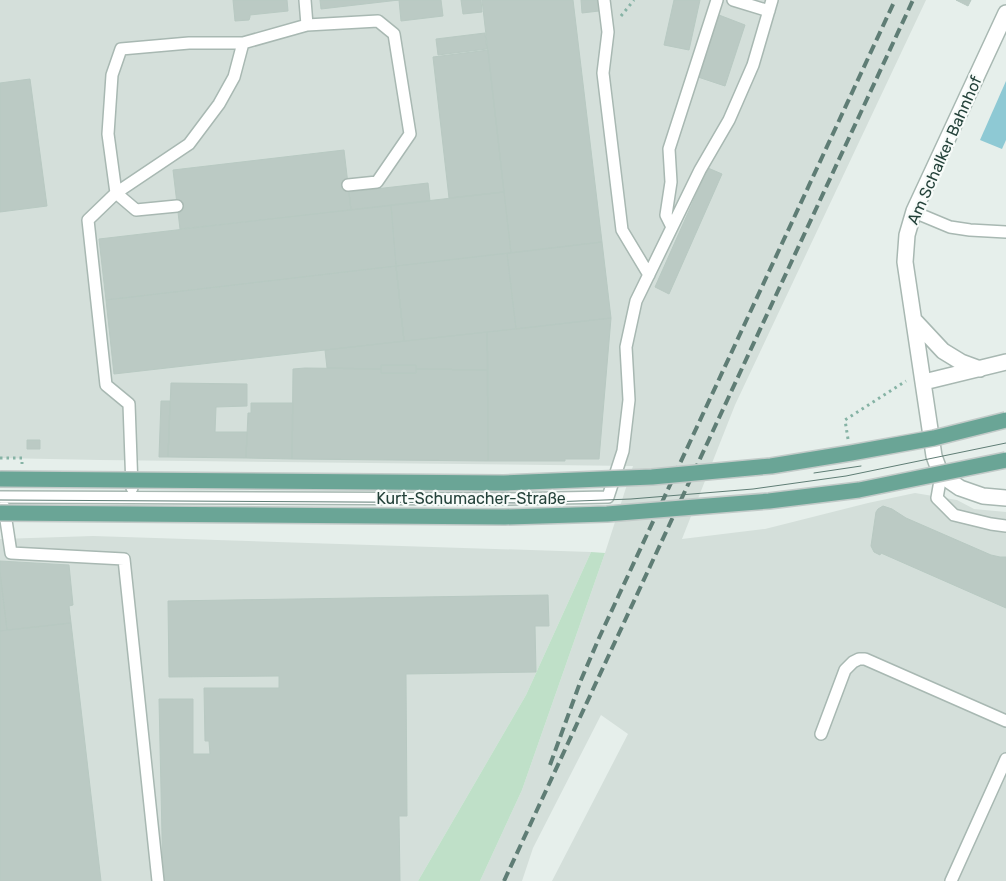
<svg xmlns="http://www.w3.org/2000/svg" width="1006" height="881" viewBox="0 0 1006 881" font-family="Rubik,sans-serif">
<rect width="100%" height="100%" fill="#e6efeb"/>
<path fill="#d4dfda" d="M0,0H926L735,405L682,539L765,529L868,503L915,493L957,500L974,509L1006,512V881H552L628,734L601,715L533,848L522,881H480L522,790L605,553L633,466L100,460L0,458Z
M93,536L591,552L526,695L418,881H0V539Z"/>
<path fill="#bfe0c8" d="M591,552L605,553L522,790L480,881H418L526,695Z"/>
<path fill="#8ec9d4" d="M1006,81V140L1002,149L980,140Z"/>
<path fill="#bbcac4" stroke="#b8c9c2" d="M233,0H287L288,11L250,15V17L249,20L235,21Z
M320,0H399L321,9Z
M399,0H441L443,16L401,21Z
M461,0H481L482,12L463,14Z
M482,0H573L602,242L511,253Z
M581,0H597L599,11L582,13Z
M674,0H700L689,50L664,45Z
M956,0H971L968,6Z
M719,15L745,25L725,86L698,77Z
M485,33L487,49L438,55L436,39Z
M488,50L504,192L449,198L433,57Z
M30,79L47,206L0,212V83Z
M344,150L351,210L180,229L173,170Z
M708,168L722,174L669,294L655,287Z
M428,183L430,201L351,210L349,192Z
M504,192L511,253L396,266L391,205Z
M391,205L396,266L106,300L99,239Z
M602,242L611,318L516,329L507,253Z
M507,253L516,329L404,341L396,266Z
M396,266L404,341L114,374L106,300Z
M611,318L599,459H565V461H488L487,332Z
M487,332L488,370L416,369V365H381V369L327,368L325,350Z
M381,365H416V373H381Z
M305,368L381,369V373H416V369L488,370V461L292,459L293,369Z
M171,383L247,384V406L216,407L215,432H247L246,458L168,457Z
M161,401H170L168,457H159Z
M251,403H293L292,459L246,458L248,413H251Z
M27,440H40V449H27Z
M883,506L892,509L906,518L991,555L1000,557H1006V608L881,553L880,555L874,552L871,546L876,512L878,509Z
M0,561L69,565L73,605L69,606L71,623L7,630L0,572Z
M0,572L7,630L0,631Z
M548,595L549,626H535L536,672L406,674L407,816H399L400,881H163L159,699H193V754H210L209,741H205L204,688H279V676L169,677L168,601Z
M71,623L101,881H0V631Z"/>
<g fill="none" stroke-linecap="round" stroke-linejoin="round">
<g stroke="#a8b8b2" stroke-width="14">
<path id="lane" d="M305,0L307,25
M604,0L608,32L603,73L622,230L649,275
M733,0L769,11
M177,206L136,210L116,193L108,134L112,75L121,49L189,43H243
M914,212L950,227L970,230L1006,232
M672,227L666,215L671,182L669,149L717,0
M941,475L937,498L954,515L991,524L1006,526
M132,488L129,404L106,385L88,220L116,193L189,144L219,104L234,77L243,43L307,25L378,21L394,34L410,134L377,182L348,185
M0,497L504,499L608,497L623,451L629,400L626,347L636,301L700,170L729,120L753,65L772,0
M4,507L11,553L124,559L158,881
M821,734L845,670L853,662L859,659H865L1006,721
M951,881L1006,759"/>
</g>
<g stroke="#a8b8b2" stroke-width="18">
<path id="street" d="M1006,13L914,211L907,235L905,262L934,456L941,475L960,488L983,496L1006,498
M915,321L943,351L961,362L980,369
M924,382L1006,362"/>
</g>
<path stroke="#86b3a5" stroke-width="3" stroke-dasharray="2.5 4" stroke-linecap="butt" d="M621,16L634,0
M848,439L845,420L906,381
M0,458H22V464"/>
<use href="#lane" stroke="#fff" stroke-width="11"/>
<use href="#street" stroke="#fff" stroke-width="15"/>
<path stroke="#5f7d75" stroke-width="1" d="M814,473L861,466
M0,500L524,503L631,499L753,489L846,476L1006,443"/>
<path stroke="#5f7d75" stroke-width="4" stroke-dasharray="10 5" stroke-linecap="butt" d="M550,765L581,680L599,638L895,0
M504,881L913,0"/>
<g stroke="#c2cac8" stroke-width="18" stroke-linecap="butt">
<path id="primary-bridge" d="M0,479L504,483L652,477L771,466L851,453L934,438L1006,420
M0,513L505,517L607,514L769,501L859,490L1006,460"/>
</g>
<use href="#primary-bridge" stroke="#6aa596" stroke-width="15"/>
</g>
<g text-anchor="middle" stroke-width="4.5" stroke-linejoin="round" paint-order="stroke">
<g font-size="16" fill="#24423a" stroke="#f7fbf9">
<text transform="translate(944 150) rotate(-66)" y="6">Am Schalker Bahnhof</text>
<text x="471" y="504">Kurt-Schumacher-Straße</text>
</g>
</g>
</svg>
